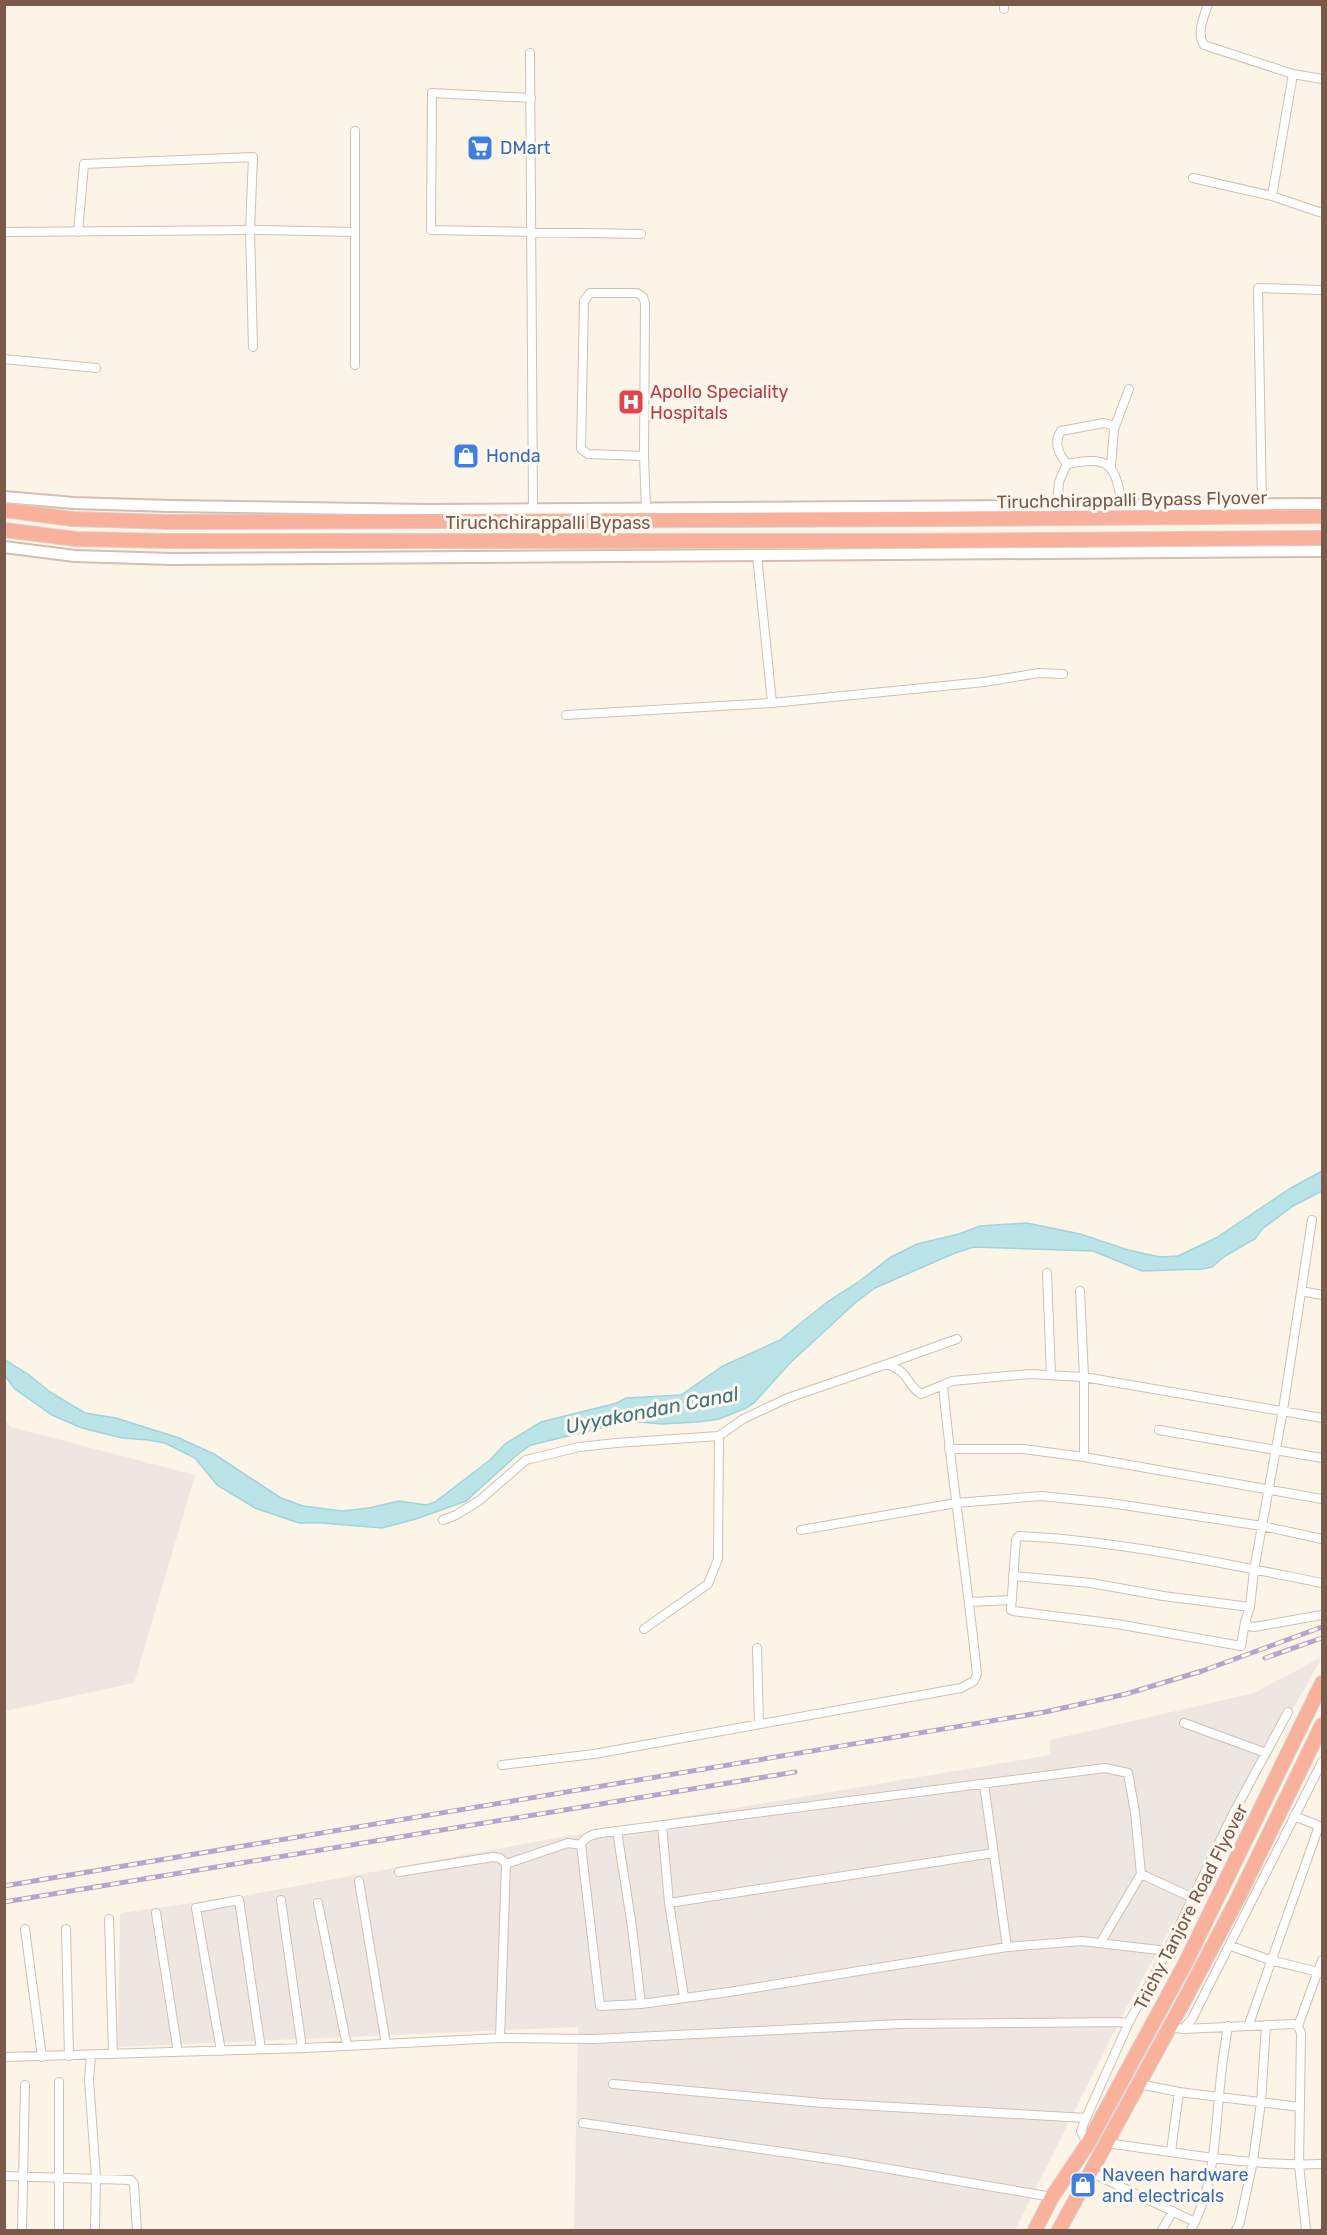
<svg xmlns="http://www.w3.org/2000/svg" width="1327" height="2235" viewBox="0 0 1327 2235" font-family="Rubik,sans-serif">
<rect width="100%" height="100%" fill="#fdf4e8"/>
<path fill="#eee7e1" d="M4,1419L11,1427L195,1475L134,1683L5,1711Z
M1322,1657L1125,2010L1015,2230H574L578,2027L118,2047L120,1913L242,1896L556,1838L1050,1755V1740L1254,1693Z"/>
<path fill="#bbe4e9" stroke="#a0d4db" stroke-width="1.5" d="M1322,1171V1191L1293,1206L1262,1229L1255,1239L1225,1256L1212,1267L1202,1269L1142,1271L1093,1251L974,1247L955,1253L875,1288L855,1303L789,1364L754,1403L746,1408L719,1419L698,1422L661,1424L630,1421L531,1445L518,1454L466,1501L416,1519L382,1528L322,1523H299L255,1508L217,1485L195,1458L165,1443L148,1440L122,1438L82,1428L52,1415L15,1389L8,1380L5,1374V1360L28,1374L50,1392L85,1413L116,1418L179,1438L214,1454L281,1498L303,1506L342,1511L369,1508L399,1501L426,1505L435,1502L490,1460L505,1444L541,1422L617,1403L626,1398L681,1395L723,1366L780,1340L827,1302L857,1283L891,1257L917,1244L959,1234L980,1226L1027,1223L1080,1234L1128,1250L1160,1257L1178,1256L1216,1238L1291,1188Z"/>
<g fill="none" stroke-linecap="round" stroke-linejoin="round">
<g stroke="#d3beaf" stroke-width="10">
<path id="street" d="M1208,4C1204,17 1196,33 1204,45L1293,74L1322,79
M1004,9V4
M530,53L533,510
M531,98L432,93L431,230L641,234
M355,131V365
M1193,178L1272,196L1322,213
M1272,196L1293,74
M4,232L262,230L355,232
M78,232L84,164L253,157L250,230L253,347
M4,359L96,368
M644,456L645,303L643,297L637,293H590L584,301L581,449L588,454L644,456L646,509
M1067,464C1059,454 1053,443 1061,431L1104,423L1112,425L1114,429L1129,389
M1111,466L1114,429
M1262,505L1258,288L1322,290
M1057,506L1059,482L1067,464C1111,455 1115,465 1122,505
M757,555L772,703
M566,715L772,703L984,682L1039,673L1063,674
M1312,1220L1283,1410L1254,1570L1250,1607L1245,1622L1249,1626L1254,1627L1322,1615
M1047,1273L1051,1375
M1080,1291L1084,1377V1457
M1301,1291L1322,1295
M887,1364L957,1339
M1159,1430L1322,1458
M949,1449H1023L1084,1457L1322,1499
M443,1520L456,1515L480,1500L526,1460L579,1447L616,1443L719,1436L743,1419L788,1398L887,1364C911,1373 906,1385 921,1394L943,1385
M801,1530L956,1503L1041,1496L1110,1503L1262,1526L1322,1539
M1013,1576L1091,1583L1163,1596L1250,1607
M969,1602L1012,1600
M1245,1622L1241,1646L1117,1624L1013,1611L1011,1610L1016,1539L1019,1536C1121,1541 1222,1563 1322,1583
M644,1629L708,1584L718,1559L719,1436
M757,1648L759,1724
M1184,1723L1266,1753
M502,1765L594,1754L961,1688L974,1681L977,1674C967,1577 952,1482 943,1385L952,1381L1030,1374L1084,1377L1322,1418
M984,1784L1007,1947
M1294,1816L1322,1827
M662,1825L669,1903L684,1997
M617,1831L632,1927L641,2004
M506,1864L568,1843L581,1845
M399,1872L493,1857L500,1858L506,1864L500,2038
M1141,1874L1193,1898
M359,1881L386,2044
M281,1900L302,2048
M318,1903L347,2046
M669,1903L993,1853
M156,1913L178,2052
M109,1919L113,2054
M25,1929L42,2057
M66,1929L69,2056
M1101,1942L1141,1874L1135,1812L1128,1773L1105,1768L617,1831C604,1833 586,1832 581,1845L600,2006L641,2004L729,1992L1007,1947L1082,1941L1167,1951
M1231,1946L1270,1960L1322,1973
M1249,2024L1319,1826
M1298,2026L1322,1960
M1170,2027L1183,2029L1294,2024L1298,2026L1301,2033L1299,2165L1306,2230
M1183,2029L1192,2019L1322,1762
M221,2051L196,1908L239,1900L261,2049
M91,2055L89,2080L96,2177L95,2230
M4,2057L306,2048L500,2038L594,2039L900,2024L1129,2022
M59,2082V2230
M613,2084L823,2103L1086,2118
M1139,2084L1179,2092L1300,2107
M583,2123L843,2161L1052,2197
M1106,2143C1175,2152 1253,2167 1322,2164
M1087,2144L1081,2131L1086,2118L1129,2022L1167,1951L1233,1814L1288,1712
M1171,2151L1179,2092
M1090,2172L1195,2222
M4,2176L131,2180L134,2184L137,2230
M22,2230L25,2085
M1162,2230L1173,2211
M1191,2230C1213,2189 1215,2141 1219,2095C1221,2072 1224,2049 1228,2026
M1236,2230L1240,2222L1253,2161L1261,2102L1266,2025"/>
</g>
<g stroke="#d6bdac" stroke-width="14">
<path id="secondary" d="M4,497L74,503L170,506L427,510L1322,504
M4,547L75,556L172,559L1322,551"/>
</g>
<g stroke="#dad1cc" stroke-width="16">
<path id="highway" d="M4,510L73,519L170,522L942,519L1322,516
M4,530L76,539L169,541H902L1322,538
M1035,2230L1052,2197L1087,2145L1185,1964L1322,1683
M1059,2230L1185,1999L1238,1898L1322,1725"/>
</g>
<use href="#street" stroke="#fff" stroke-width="8"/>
<use href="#secondary" stroke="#fff" stroke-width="10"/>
<use href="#highway" stroke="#fab19c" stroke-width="14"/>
<g stroke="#b7a4c9" stroke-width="5">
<path id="rail" d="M1265,1658L1322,1638
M4,1886L1045,1712L1126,1694L1202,1671L1322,1627
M4,1902L795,1772"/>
</g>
<use href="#rail" stroke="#fff8ef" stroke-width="3" stroke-dasharray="9" stroke-linecap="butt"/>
</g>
<defs>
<g id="supermarket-square" transform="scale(1.35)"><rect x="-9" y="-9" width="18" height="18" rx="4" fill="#3f7fe0" stroke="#fff8ef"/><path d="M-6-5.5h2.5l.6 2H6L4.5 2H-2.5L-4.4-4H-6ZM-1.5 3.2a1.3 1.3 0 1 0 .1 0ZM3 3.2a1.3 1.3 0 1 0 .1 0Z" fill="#fff"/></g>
<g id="hospital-square" transform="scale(1.35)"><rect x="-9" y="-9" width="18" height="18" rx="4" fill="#e0444e" stroke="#fff8ef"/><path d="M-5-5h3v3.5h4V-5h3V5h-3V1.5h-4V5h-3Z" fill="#fff"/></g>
<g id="shop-square" transform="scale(1.35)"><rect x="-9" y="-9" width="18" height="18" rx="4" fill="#3f7fe0" stroke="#fff8ef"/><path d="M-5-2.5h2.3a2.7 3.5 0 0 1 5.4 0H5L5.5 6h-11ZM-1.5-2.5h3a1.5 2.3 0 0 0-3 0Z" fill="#fff"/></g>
</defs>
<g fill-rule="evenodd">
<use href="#supermarket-square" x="480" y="148"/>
<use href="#hospital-square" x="631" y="402"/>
<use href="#shop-square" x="466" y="456"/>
<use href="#shop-square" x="1083" y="2185"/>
</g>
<g text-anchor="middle" stroke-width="6" stroke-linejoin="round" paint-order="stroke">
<g font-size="18" fill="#366cbe" stroke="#fff8ef" text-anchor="start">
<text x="500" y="154">DMart</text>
<text x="486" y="462">Honda</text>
<text x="1102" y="2181">Naveen hardware<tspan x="1102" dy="21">and electricals</tspan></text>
</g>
<g font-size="18" fill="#be3a42" stroke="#fff8ef" text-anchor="start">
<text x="650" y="398">Apollo Speciality<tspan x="650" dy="21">Hospitals</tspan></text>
</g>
<g font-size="18" fill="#7a594a" stroke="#fff8ef">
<text transform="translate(1132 500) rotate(-1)" y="6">Tiruchchirappalli Bypass Flyover</text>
<text x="548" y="529">Tiruchchirappalli Bypass</text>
<text transform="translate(1191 1907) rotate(-63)" y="6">Trichy Tanjore Road Flyover</text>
</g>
<g font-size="20" font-style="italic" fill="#3c767f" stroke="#fff8ef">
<text transform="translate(652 1410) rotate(-11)" y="7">Uyyakondan Canal</text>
</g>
</g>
<rect width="1327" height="2235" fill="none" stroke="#7a594a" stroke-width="12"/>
</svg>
